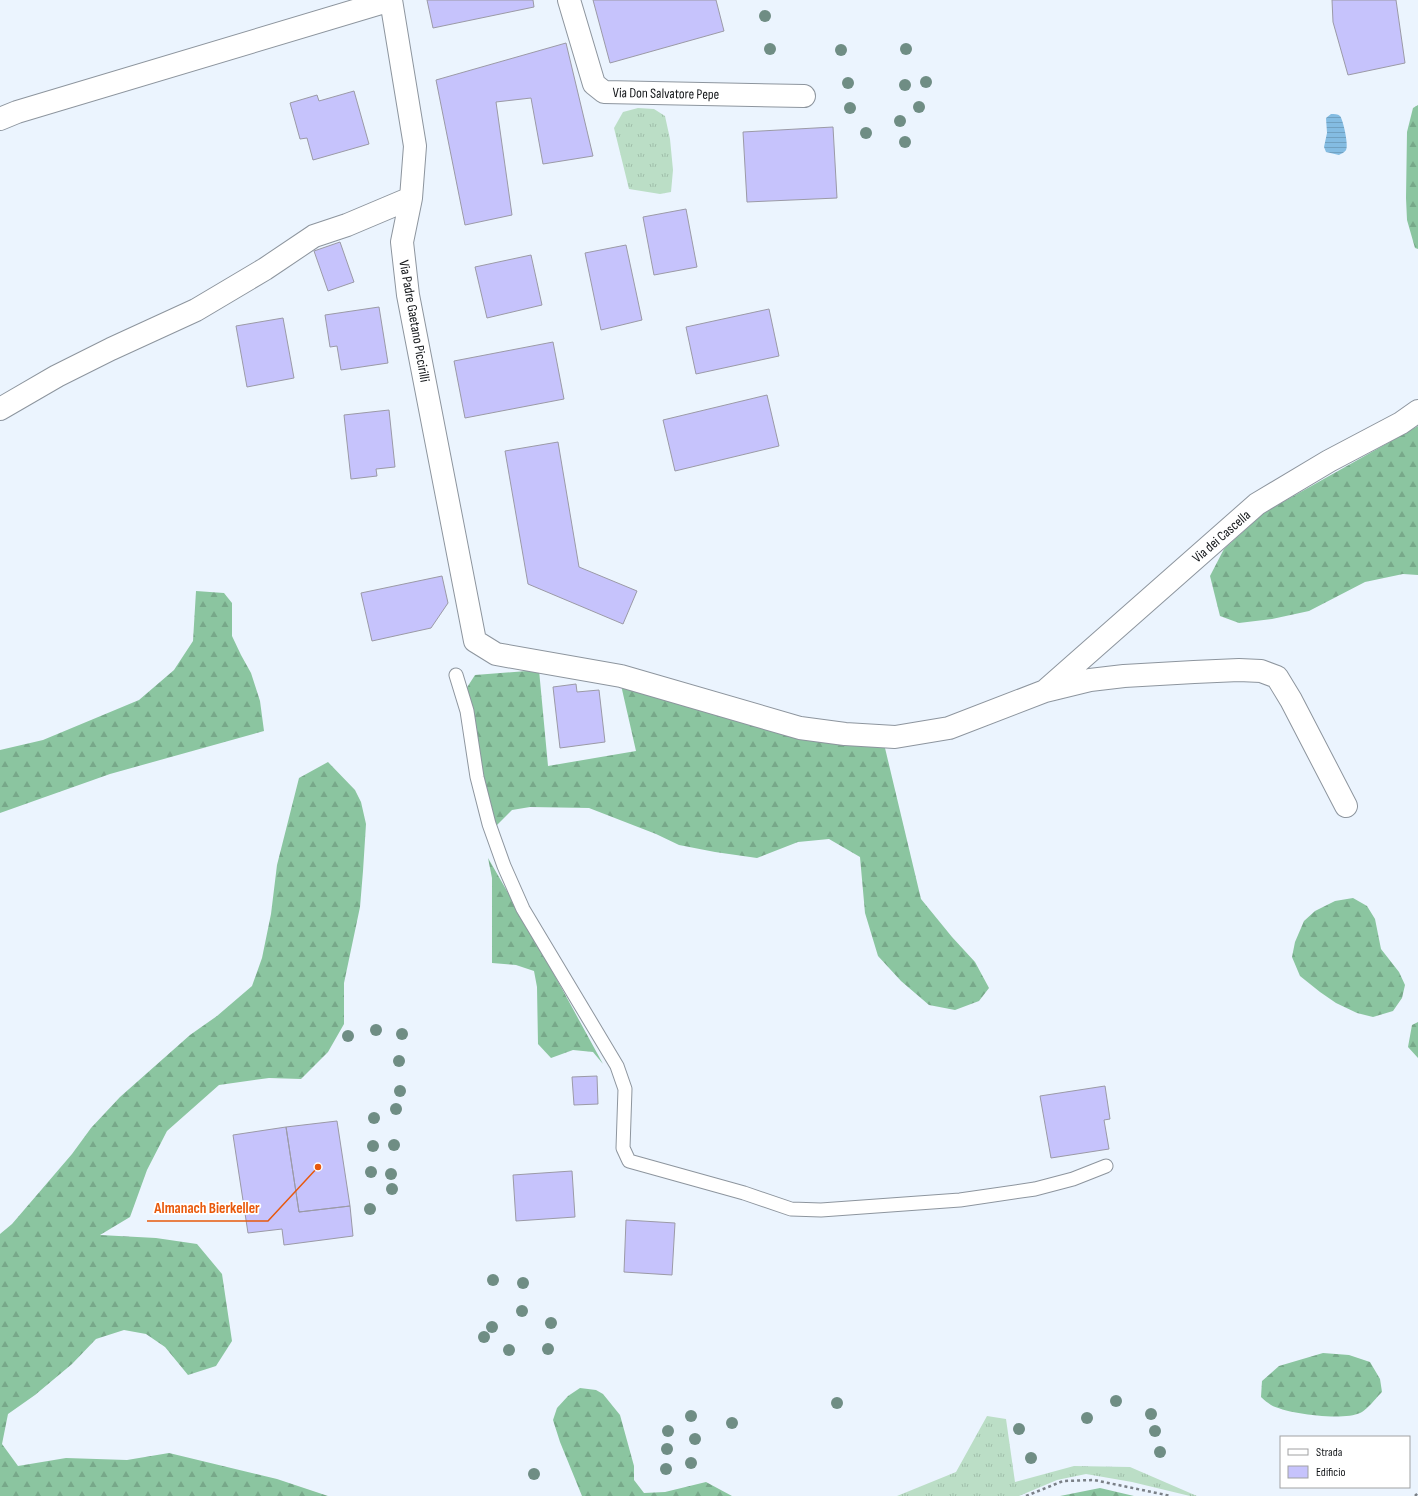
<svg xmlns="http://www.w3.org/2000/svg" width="1418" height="1496" viewBox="0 0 1418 1496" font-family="'Sofia Sans Condensed',sans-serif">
<defs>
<pattern id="grass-tufts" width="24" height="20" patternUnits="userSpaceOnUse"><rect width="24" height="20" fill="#bbdec6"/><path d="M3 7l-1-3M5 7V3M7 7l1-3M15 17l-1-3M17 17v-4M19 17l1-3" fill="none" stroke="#a0beaa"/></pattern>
<pattern id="forest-firs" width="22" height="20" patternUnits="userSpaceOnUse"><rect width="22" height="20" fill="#8bc5a0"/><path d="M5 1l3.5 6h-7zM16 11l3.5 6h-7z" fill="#77a889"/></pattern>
<pattern id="water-rules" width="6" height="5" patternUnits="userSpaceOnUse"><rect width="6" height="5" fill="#84bce2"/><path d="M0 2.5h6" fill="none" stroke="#71a1c1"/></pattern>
</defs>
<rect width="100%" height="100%" fill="#ebf4fe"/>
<path fill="url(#grass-tufts)" d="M638,108L654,109L665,116L670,139L673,170L671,192L660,194L629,189L614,128L623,112Z
M987,1416L1006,1419L1015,1482L1074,1466L1130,1467L1197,1496H1190L1132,1482L1086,1474L1057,1480L1019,1496H897L956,1472Z"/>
<path fill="url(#forest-firs)" d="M1418,105V249L1415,248L1407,220L1406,198L1407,132L1413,108Z
M1418,426V575L1403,574L1365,582L1309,611L1272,619L1239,623L1220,616L1210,576L1224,549L1265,512Z
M196,591L224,593L232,603V636L241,655L251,673L260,701L264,731L110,774L0,813V750L43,740L139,700L174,670L193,641Z
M539,670L548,766L636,751L621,685L859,745L885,748L921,899L952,937L975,962L989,988L979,1001L955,1010L929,1005L901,981L878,956L865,913L860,857L829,839L798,842L757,858L715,852L679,845L656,834L589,808L530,807L512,810L494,828L479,772L466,689L475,675Z
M328,762L355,790L361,802L366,824L363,871L360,907L344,983V1024L328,1052L301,1079L269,1078L219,1085L167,1131L147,1170L130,1217L100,1235L156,1238L197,1244L222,1274L232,1341L216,1366L188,1375L165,1347L146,1334L124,1330L96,1339L72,1364L35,1395L8,1414L2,1444L18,1466L66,1458L127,1460L169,1453L277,1479L328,1496H0V1234L12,1224L72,1154L91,1128L120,1097L190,1035L217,1016L252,986L262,958L271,914L277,865L299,778Z
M488,858L537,943L603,1064L593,1052L573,1050L551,1058L538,1044L537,987L534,971L516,965L492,963V878Z
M1353,898L1367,906L1375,919L1381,949L1399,972L1405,985L1402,998L1393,1011L1373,1017L1357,1013L1336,1003L1320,992L1300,976L1292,957L1295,942L1304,921L1315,911L1335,901Z
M1418,1022V1058L1408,1047L1412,1025Z
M1323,1353L1349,1355L1370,1362L1380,1379L1382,1392C1377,1397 1366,1411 1360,1413C1343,1421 1287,1414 1271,1405C1268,1403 1264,1400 1261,1397L1262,1381L1279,1366Z
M580,1388L596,1390L603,1394L620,1415L634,1466V1480L644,1493L665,1492L706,1482L732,1496H582L560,1442L553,1420L557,1408L568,1396Z
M1100,1488L1134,1496H1060Z"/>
<path fill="url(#water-rules)" d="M1331,114C1334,114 1338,114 1340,116C1343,119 1349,146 1346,150C1345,152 1341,154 1339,155L1326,152L1324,147L1327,133L1326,118Z"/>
<path fill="#c6c3fc" stroke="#9b9aa6" d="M427,0H533L534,7L433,28Z
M593,0H716L724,31L610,63Z
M1332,0H1396L1405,63L1348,75L1333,22Z
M566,43L593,156L543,164L531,98L496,102L512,215L465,225L436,80Z
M354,91L369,144L313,160L307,138L300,139L290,103L317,95L319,101Z
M833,127L837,198L747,202L743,132Z
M686,209L697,267L654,275L643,217Z
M340,242L354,282L328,291L314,251Z
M626,245L642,320L601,330L585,253Z
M531,255L542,305L487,318L475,267Z
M379,307L388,363L341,370L337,346L330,347L325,315Z
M769,309L779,356L696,374L686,327Z
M283,318L294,378L247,387L236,326Z
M553,342L564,399L465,418L454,361Z
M767,395L779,446L675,471L663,420Z
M389,410L395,467L376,469L377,476L351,479L344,415Z
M558,442L579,567L637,591L623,624L528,584L505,451Z
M442,576L448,603L431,628L372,641L361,593Z
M576,684L577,692L599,690L605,742L560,748L553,687Z
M597,1076L598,1104L574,1105L572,1077Z
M1105,1086L1110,1119L1104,1120L1109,1149L1051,1158L1040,1096Z
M337,1121L350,1206L299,1212L286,1127Z
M286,1127L299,1212L350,1206L353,1236L284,1245L282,1229L248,1233L233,1135Z
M572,1171L575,1217L516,1221L513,1175Z
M626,1220L675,1223L672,1275L624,1272Z"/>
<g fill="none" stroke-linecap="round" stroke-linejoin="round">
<g stroke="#8d959e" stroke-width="15">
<path id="service" d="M456,675L467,711L477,777L489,824L504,866L523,909L617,1066L625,1089L623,1148L629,1161L744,1193L791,1209L821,1210L960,1200L1035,1189L1073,1179L1106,1166"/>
</g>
<g stroke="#8d959e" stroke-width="24">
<path id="minor" d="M391,0L415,146L411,198L402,242L408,295L475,641L496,654L621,676L800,728L845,734L895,737L949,728L1045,691L1090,680L1124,676L1194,672L1239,670L1261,671L1277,677L1291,700L1346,806
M569,0L594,84L604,92L804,96
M0,119L17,112L391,0
M0,409L57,376L111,349L196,310L265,269L314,236L347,225L411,198
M1046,690L1257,504L1329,461L1401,423L1418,411"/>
</g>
<path stroke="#7a8087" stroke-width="2.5" stroke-dasharray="3 3" stroke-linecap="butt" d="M1026,1496L1063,1481L1094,1480L1171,1496
M1415,1496L1418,1493"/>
<use href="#service" stroke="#fff" stroke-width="13"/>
<use href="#minor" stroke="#fff" stroke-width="22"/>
</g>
<g fill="#6f8d84">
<circle cx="765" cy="16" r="6"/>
<circle cx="770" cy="49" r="6"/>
<circle cx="906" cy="49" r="6"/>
<circle cx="841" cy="50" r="6"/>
<circle cx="926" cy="82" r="6"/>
<circle cx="848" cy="83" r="6"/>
<circle cx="905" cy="85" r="6"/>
<circle cx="919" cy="107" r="6"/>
<circle cx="850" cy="108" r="6"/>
<circle cx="900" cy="121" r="6"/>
<circle cx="866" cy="133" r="6"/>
<circle cx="905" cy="142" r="6"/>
<circle cx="376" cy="1030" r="6"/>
<circle cx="402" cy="1034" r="6"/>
<circle cx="348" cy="1036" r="6"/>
<circle cx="399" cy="1061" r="6"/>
<circle cx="400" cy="1091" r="6"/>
<circle cx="396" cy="1109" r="6"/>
<circle cx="374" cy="1118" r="6"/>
<circle cx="394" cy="1145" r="6"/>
<circle cx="373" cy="1146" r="6"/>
<circle cx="371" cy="1172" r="6"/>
<circle cx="391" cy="1174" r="6"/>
<circle cx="392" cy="1189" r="6"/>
<circle cx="370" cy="1209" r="6"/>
<circle cx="493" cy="1280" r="6"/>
<circle cx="523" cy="1283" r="6"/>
<circle cx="522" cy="1311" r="6"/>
<circle cx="551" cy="1323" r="6"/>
<circle cx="492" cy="1327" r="6"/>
<circle cx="484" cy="1337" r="6"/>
<circle cx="548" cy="1349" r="6"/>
<circle cx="509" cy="1350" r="6"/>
<circle cx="1116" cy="1401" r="6"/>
<circle cx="837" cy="1403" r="6"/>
<circle cx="1151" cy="1414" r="6"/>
<circle cx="691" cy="1416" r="6"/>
<circle cx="1087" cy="1418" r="6"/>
<circle cx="732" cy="1423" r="6"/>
<circle cx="1019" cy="1429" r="6"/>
<circle cx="668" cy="1431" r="6"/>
<circle cx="1155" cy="1431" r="6"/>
<circle cx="695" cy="1439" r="6"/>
<circle cx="667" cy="1449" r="6"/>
<circle cx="1160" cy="1452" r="6"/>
<circle cx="1031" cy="1458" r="6"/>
<circle cx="691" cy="1463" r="6"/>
<circle cx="666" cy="1469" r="6"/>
<circle cx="534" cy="1474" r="6"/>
</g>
<g text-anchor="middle" stroke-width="3.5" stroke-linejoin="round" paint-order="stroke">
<g font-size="14" fill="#14171a" stroke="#fff">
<text transform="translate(666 93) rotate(1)" y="5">Via Don Salvatore Pepe</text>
<text transform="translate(415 321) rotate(80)" y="5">Via Padre Gaetano Piccirilli</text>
<text transform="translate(1221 536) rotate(-41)" y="5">Via dei Cascella</text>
</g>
</g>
<path fill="none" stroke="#e8590c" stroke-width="1.5" d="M318 1167L268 1221H147"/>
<circle fill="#e8590c" stroke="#fff" stroke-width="1.5" cx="318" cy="1167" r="4"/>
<g font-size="15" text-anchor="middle" font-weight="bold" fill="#e8590c" stroke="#fff" stroke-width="3.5" stroke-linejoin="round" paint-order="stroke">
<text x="207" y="1213">Almanach Bierkeller</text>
</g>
<rect x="1280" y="1436" width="130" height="52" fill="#ffffff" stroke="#a1a2a3"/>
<rect x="1288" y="1449" width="20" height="6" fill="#ffffff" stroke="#a1a2a3"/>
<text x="1316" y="1456" font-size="12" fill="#14171a">Strada</text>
<rect x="1288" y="1466" width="20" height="12" fill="#c6c3fc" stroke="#a1a2a3"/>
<text x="1316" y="1476" font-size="12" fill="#14171a">Edificio</text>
</svg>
